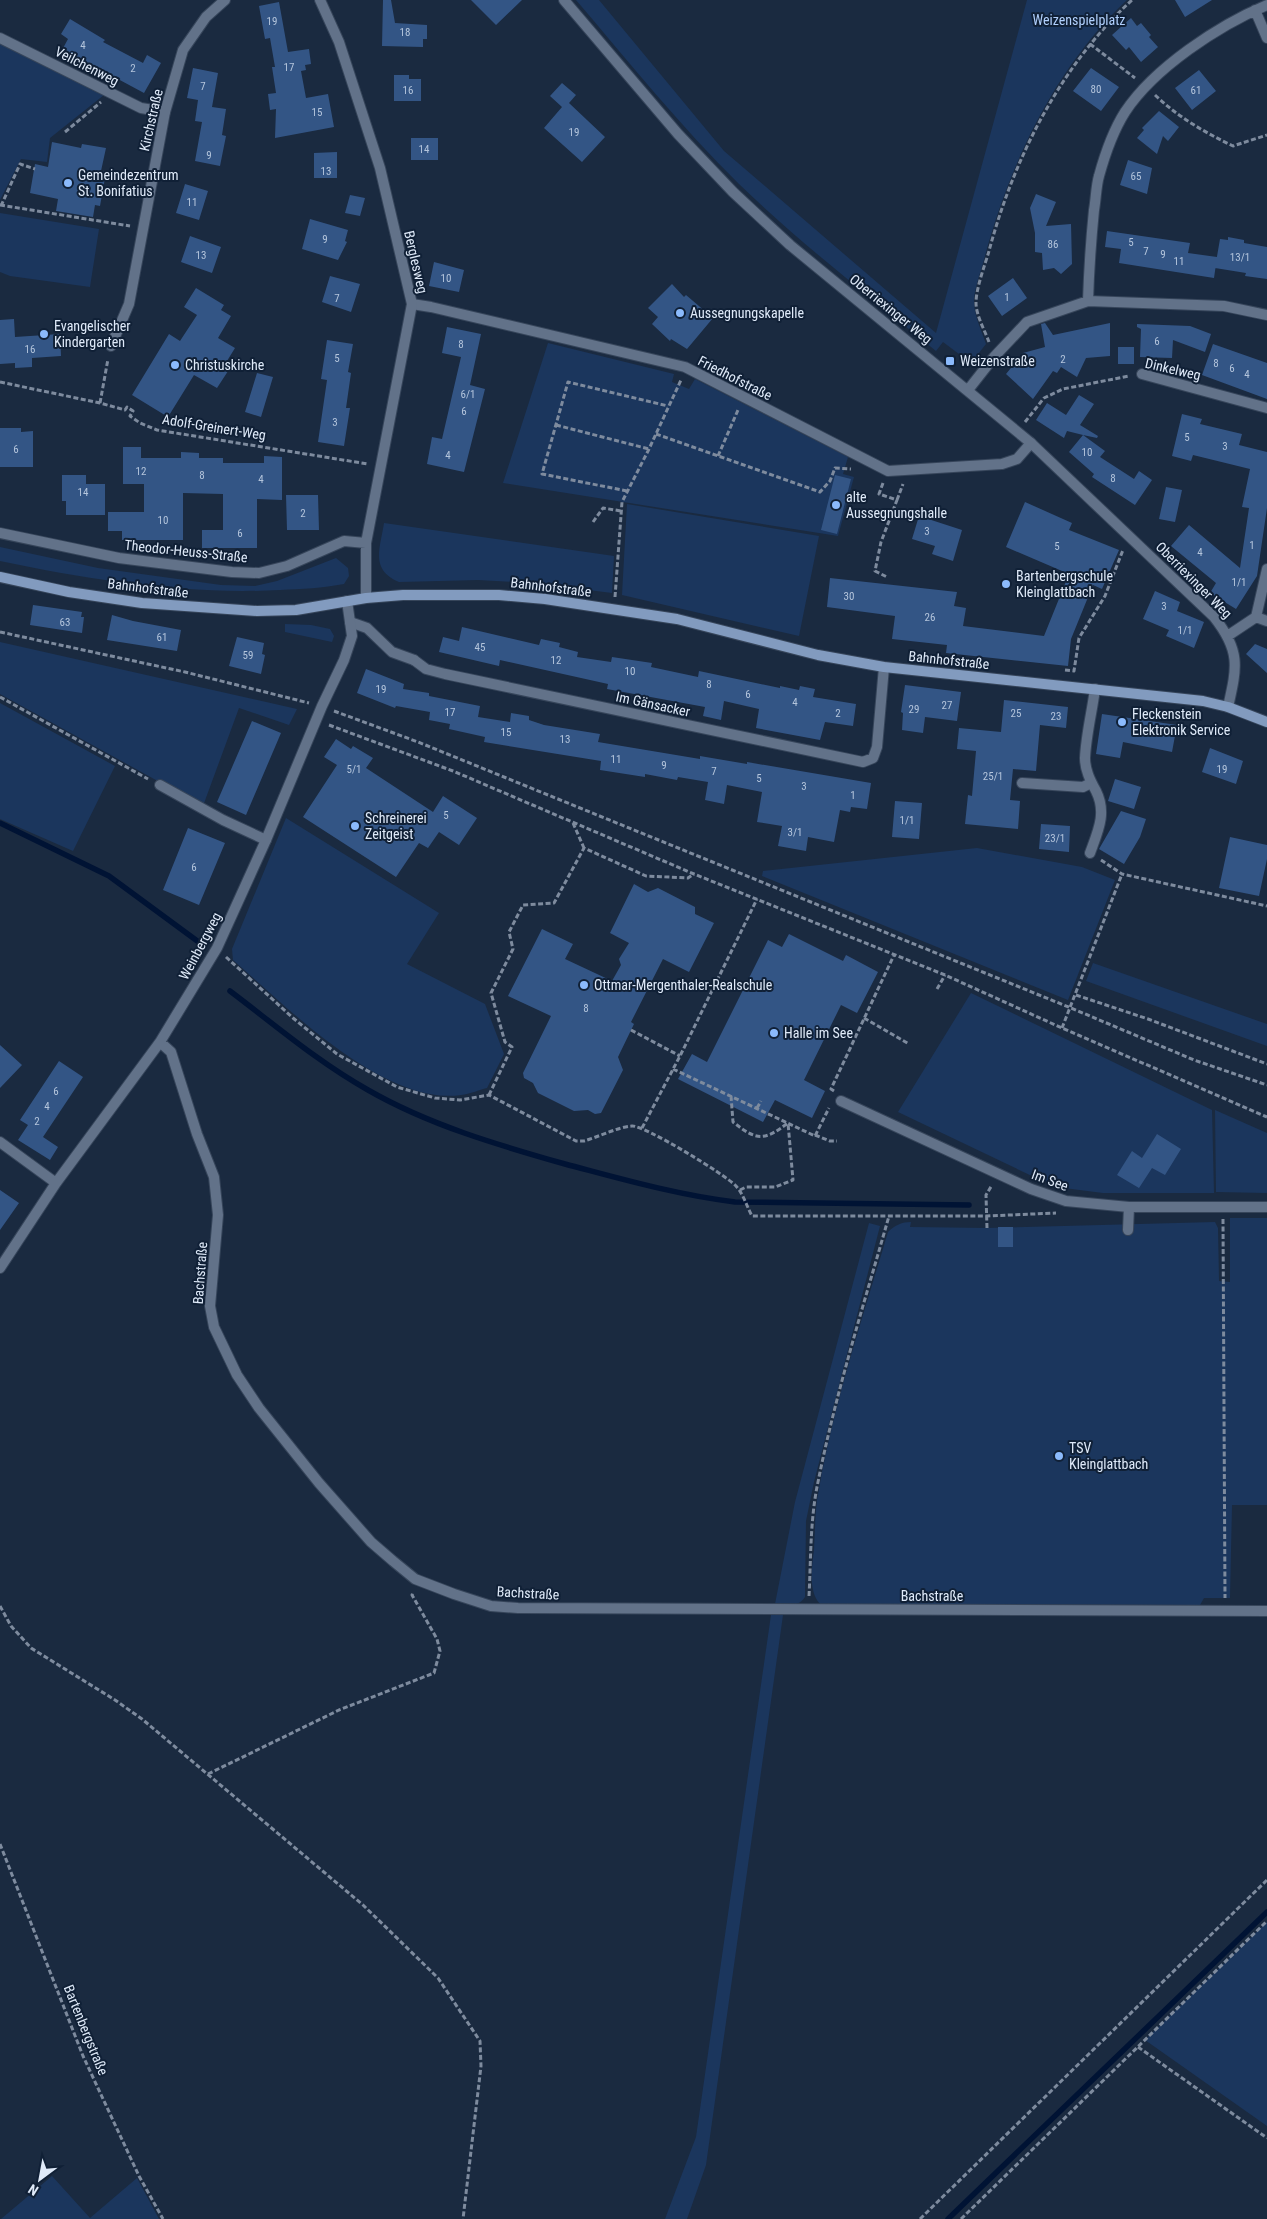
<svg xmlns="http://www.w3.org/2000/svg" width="1267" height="2219" viewBox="0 0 1267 2219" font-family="'Roboto Condensed',sans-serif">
<rect width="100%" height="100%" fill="#1a2a40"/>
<path fill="#1b365d" d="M576,0H599L724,151L936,333L1027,0H1127C1056,66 1010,163 985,256C982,268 973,292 974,304C975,317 982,332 986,344L971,363L943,342L936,351C870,297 801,244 739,184C681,127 629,62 576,0Z
M0,43L104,95L50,138L47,162L21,159L0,200Z
M0,213L99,229L90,287L10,276L0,272Z
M548,343L674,374L672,382L689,389L695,379L848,457L843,474L854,477L838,536L503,483Z
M627,504L819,536L799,636L622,595Z
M384,523L614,556L612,593L534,583L478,580L399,582C370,570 380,549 384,523Z
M0,547L98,568L221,585L255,586L277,581L336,558L348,568L349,576L344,584C323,588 301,589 280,590C186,595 91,580 0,561Z
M285,624L311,625L330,629L334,636L332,642L285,632Z
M0,642L297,709L289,725L239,708L203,806L0,694Z
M0,703L115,766L73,851L0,819Z
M286,818L439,913L407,964L485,1004L504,1054L487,1088C479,1090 470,1094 461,1095C384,1106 287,1007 233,960L232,949Z
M977,848L1082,867L1115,880L1068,1000L762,876L763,871Z
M1093,963L1267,1024V1046L1086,981Z
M971,993L1212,1110L1214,1193H1103L1064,1188L1034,1177L898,1112Z
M1215,1110L1267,1133V1193L1216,1192Z
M1230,1218H1267V1505H1232L1230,1598H1204L1200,1605L820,1604C808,1591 812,1566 814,1550C815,1533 815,1516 817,1500C832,1409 862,1320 888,1232C895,1225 902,1222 911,1222L910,1227L987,1228L1215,1222L1218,1228L1219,1281L1230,1282Z
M869,1223L880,1226L814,1482L806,1521L805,1597C798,1608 786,1605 775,1604L795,1502Z
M771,1615H783L706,2165L687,2219H665L696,2137Z
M1267,1922V2126L1145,2040Z
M52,2176L90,2218L137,2178L159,2219H1Z"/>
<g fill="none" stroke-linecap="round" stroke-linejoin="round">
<path stroke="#001334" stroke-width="5.5" d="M0,823L109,876L200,943
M230,991C275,1025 318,1062 368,1090C429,1125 498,1145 565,1164C622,1179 677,1195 735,1202L969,1205
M948,2219L1267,1912"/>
</g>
<path fill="#335585" d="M383,0H391L395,23L427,25V39H423V47L382,46Z
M471,0H522L496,25Z
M1175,0H1212L1185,17Z
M279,2L288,52L309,49L311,64L305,65L306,70L301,71L306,98L328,94L334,127L275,138L276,109L270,110L268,94L276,93L272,67H275L270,38L265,39L259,6Z
M1131,18L1137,26L1141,23L1151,35L1149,37L1158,47L1141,62L1129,47L1126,50L1112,35Z
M70,19L105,40L103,42L143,63L147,55L161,63L144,93L90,64L89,66L62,50L68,39L61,34Z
M193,68L218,73L212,107L226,109L222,135L226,136L220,166L195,161L202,122L195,121L198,100L187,98Z
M1091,68L1119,87L1101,111L1073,91Z
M1199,70L1216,91L1192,110L1175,88Z
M394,75H409V79H421V101H394Z
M562,83L576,95L569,103L605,137L582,162L544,128L562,107L550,96Z
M1159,111L1179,127L1168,141L1163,136L1157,154L1137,138L1144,130L1142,128Z
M411,138H438V160H411Z
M52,142L81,148L82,144L106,148L101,171L106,172L100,206L95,205L93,217L56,211L58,199L30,193L35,164L48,167Z
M337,152V178H314V153Z
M1128,160L1152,168L1147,194L1120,185Z
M185,184L208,191L199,220L176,213Z
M1036,194L1056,202L1046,226L1071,224L1072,264L1061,274L1054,268L1043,270L1042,253L1035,252V233L1030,208Z
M350,195L365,198L360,216L345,213Z
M310,219L348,230L345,241L347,242L338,260L302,249Z
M1107,231L1190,243L1188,253L1217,257L1214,278L1119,263L1121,249L1105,247Z
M190,236L221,247L212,273L181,262Z
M1228,237L1244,240V243L1267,247V279L1245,276L1246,273L1215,268L1220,239L1228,240Z
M434,262L464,270L459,292L429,286Z
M330,276L360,284L351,312L322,302Z
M1013,278L1027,298L1002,316L988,296Z
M672,284L684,297L686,295L713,318L687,349L671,339L670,341L652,324L658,317L648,308Z
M196,288L224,305L221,310L231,316L218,338L235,348L227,361L232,365L217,388L194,375L168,417L132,395L169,334L180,341L197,315L184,307Z
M14,319L15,337L60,334L61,356L32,358V367L15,368V363L0,364V320Z
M1045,323L1053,335L1110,323V356L1086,358L1077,377L1061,367L1057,373L1053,371L1033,399L1006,374L1023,353L1045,347L1041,324Z
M1137,324L1190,326L1211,334L1205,352L1173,340L1172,358L1140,357L1141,329L1137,327Z
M447,327L481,334L470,385L485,389L464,472L427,464L432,437L442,439L461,357L442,353Z
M327,340L353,344L348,372L351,373L346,408H350L344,446L318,442L327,380L321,379Z
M1213,344L1267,363V399L1202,375Z
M1118,347H1134V364H1118Z
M257,373L273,377L261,417L245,412Z
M1079,395L1094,404L1080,425L1098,436L1097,438L1083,435L1105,451L1100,457L1134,479L1139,471L1152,480L1135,505L1092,477L1094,474L1069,452L1083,435L1067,431L1064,438L1036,420L1047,403L1066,415Z
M1182,414L1202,419L1200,424L1242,434L1239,445L1267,452V508L1257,576L1236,609L1210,593L1216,583L1171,546L1189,525L1240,568L1249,508L1242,507L1250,469L1193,455L1191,461L1172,456Z
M0,428H21V432L33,431V467H0Z
M123,447H141V458H181V452L199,453V458H223V463H264V456L282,457V500L257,499V548H202V530H223V494L183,493V540H122V531H108V512H144V484H123Z
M62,475H86V484H105V515H66V501H62Z
M835,475L851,479L837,534L821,530Z
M1166,487L1182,490L1175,522L1159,519Z
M286,495H318L319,530H287Z
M1025,502L1072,523L1069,530L1119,550L1102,589L1093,585L1071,639L1068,666L946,653L947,645L892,639L895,616L827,607L830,578L957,592L954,606L966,608L963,626L1044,636L1069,574L1006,547Z
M919,516L962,530L953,561L932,554L935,546L912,539Z
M1155,591L1180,602L1177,611L1204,622L1194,648L1166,636L1169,630L1143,619Z
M33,605L82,612L81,617H84L82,633L30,625Z
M112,615L133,621L181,630L177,651L107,640Z
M462,627L539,645L541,639L560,643L559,647L578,652L577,657L611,662L612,657L652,663L651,667L698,677L699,671L780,688V686L799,690L800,686L815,689L813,697L856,704L853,726L825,722L820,740L756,728L759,709L724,701L721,720L703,716L705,707L607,689L608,684L500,660L499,666L439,652L443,637L459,641Z
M237,637L264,643L262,654L265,655L261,674L229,666Z
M1255,644L1267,649V673L1246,654Z
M366,669L404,684L403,689L429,693V696L480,706L478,717L510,722L511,713L529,716V720L544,725L600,734L598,742L700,759V756L747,764V762L871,783L867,809L851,807L850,812L840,810L834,842L808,837L806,851L778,846L782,826L757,822L762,792L727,785L724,804L705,800L708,782L678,777L677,780L645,774V777L600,770L601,761L484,742L485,737L449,729L450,724L429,720L430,712L396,706L395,708L357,693Z
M905,685L961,692L957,721L925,717L923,733L902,730L903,713L901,712Z
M1004,700L1068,707L1066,728L1040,725L1036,771L1013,769L1010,800L1020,801L1018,829L965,824L968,795L972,796L976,751L957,749L959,728L1001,732Z
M1102,714L1177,725L1172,752L1123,742L1120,758L1096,754Z
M252,721L281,733L246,815L217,802Z
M336,739L351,749L353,746L373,758L366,768L433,812L443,796L477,818L459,845L439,832L428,848L419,843L396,877L303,817L337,765L324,757Z
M1210,748L1243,761L1236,784L1202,772Z
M1115,779L1141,787L1134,809L1108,801Z
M895,801L922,803L919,839L892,837Z
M1121,811L1146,819L1140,837L1124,864L1099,849Z
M1041,824L1070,826L1069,852L1039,849Z
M188,828L225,843L199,905L163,890Z
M1230,837L1267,845V859L1259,896L1219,888Z
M634,884L648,892L658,888L695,907V914L714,923L689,972L663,959L631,1022L634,1024L618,1057L623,1070L601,1113L595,1114L588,1110L574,1111L538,1093L533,1083L524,1078L523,1073L551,1016L508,996L542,929L573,944L565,959L612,981L621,965L619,959L629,943L610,933Z
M789,934L843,961L846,955L878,972L857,1013L841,1005L804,1080L825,1091L812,1118L775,1100L763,1122L678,1079L692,1054L707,1062L768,940L782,947Z
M0,1045L22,1065L0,1088Z
M59,1061L83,1077L43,1137L58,1147L50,1160L18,1140L28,1125L20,1120Z
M1157,1134L1181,1149L1165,1175L1152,1168L1139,1188L1117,1175L1132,1151L1142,1158Z
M0,1190L19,1203L0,1230Z
M998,1227H1013V1247H998Z"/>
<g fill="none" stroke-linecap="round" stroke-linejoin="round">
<g stroke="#36455a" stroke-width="12">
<path id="service" d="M0,38L141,108L165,112
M412,304L431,307L685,367L888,471L1002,464L1017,459L1031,443
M350,622L367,628L392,652L414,660
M1022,783L1083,787L1091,783
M160,785L223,820L266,840
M1090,853C1098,831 1107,813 1096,791C1090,780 1085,770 1085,758C1086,735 1092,712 1095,689
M1128,1230L1129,1207"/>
</g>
<g stroke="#36455a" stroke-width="12">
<path id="minor" d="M320,0L339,42L380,168L412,304L366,543V598
M564,0L678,134L733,192L790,245L1031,443L1214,617C1241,651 1237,667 1228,707
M1255,10L1267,38
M1088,301C1089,270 1091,240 1094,210C1096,199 1096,186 1099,176C1105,154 1113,131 1125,112C1154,68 1219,25 1267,5
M111,346L129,304L165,112L183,50L206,17L225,0
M1142,374L1267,408
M968,390L994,357L1027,322L1088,301L1224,306L1267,315
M0,533L119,558L232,572L259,573L287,566L344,541L366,543
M1256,617L1267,569
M1229,635L1256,617L1267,621
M414,660L426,669L445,674L863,762L873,758L877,747L884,667
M160,1042L171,1052L197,1134L214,1177L218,1215L210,1306L214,1327L237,1375L259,1408L319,1483L371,1542L393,1561L415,1579L454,1594L491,1606L518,1608L1267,1611
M841,1101L1031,1189L1066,1201L1129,1207H1267
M0,1142L56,1183
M0,1268L56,1183L160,1042L217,948L266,840L322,706L344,660L352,636L347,601"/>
</g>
<g stroke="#36455a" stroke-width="12">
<path id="secondary" d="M0,577L69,592L142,603L257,611L296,610L366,598L403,595H499L545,599L677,619L818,655L884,667L1203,701L1228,707L1267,722"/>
</g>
<path stroke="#7e8b9e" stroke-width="3" stroke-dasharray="5 2.5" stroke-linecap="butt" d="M1090,44L1135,78
M1155,95C1178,117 1204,132 1233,146L1267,135
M65,132L101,102
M0,205L130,226
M1,206L20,164L35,169
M989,342C985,331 976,315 976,303C976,288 985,265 989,251C1014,158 1060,66 1132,0
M0,382L100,403L125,410L127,407L133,411L130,416L140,423L157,430L368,464
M100,403L108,359
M1025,422L1044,398L1063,389L1129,376
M556,425L649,449
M656,434L820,492L830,481L835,468L851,469
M718,456L738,410
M883,483L879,494L897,500L881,542L875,571L887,577
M627,491L542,474L568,382L668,406
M897,500L903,484
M593,522L603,508L621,511
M615,597L622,502L649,449L681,380
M0,632L185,672L309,703
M1065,670L1074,671L1079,638L1105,596L1123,550
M0,697L148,779
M334,711L418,742L1071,1008L1194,1060L1267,1085
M329,725L453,771L694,874L945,975L1062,1028L1267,1117
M573,823L584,848
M1101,860L1122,874L1267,906
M226,957L293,1018L337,1054L397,1087L435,1098L460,1100L489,1095L576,1141H584C598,1137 618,1127 632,1126C644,1125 726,1175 736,1186C744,1195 746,1205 752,1216H987L1056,1213
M937,989L945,975
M1076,995L1148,1019L1267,1064
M864,1018L909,1044
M1062,1028L1122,874
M631,1030L680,1056
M673,1069L815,1136L829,1108
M834,1091L831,1089L894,955
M489,1095L512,1047L505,1042L491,993L513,949L509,932L523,905L554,903L584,848L646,876L688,878L694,874
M731,1096L733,1122C756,1140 763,1142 788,1123
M757,1108L761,1101
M642,1128L680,1056L757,899
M815,1135L830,1141H837
M740,1190L746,1187H775L793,1180L788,1123
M1223,1219L1225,1598
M987,1228L986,1195L992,1185
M809,1596C811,1558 810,1519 818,1482C836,1392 864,1304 889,1216
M0,1606L11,1626L31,1648L115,1700L142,1719L363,1905L438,1978L480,2041L481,2066L463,2219
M208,1774L339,1710L434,1673L440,1651L437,1639L412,1595L413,1592
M0,1844L83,2056L139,2176L163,2219
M1138,2047L1267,2138
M920,2219L1267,1880
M961,2219L1267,1921"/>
<use href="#service" stroke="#627289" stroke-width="10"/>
<use href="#minor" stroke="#627289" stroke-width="10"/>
<use href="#secondary" stroke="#829bbf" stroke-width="10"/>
</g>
<g fill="#8bbafc" stroke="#102036" stroke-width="2">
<circle cx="68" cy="183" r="5"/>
<circle cx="680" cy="313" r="5"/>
<circle cx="44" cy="334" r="5"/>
<rect x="945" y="356" width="10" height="10" rx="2.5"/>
<circle cx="175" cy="365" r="5"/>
<circle cx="836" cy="505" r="5"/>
<circle cx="1006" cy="584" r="5"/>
<circle cx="1122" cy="722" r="5"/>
<circle cx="355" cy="826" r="5"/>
<circle cx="584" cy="985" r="5"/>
<circle cx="774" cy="1033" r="5"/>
<circle cx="1059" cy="1456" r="5"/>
</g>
<g text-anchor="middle" stroke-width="4" stroke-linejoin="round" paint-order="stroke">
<g font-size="11" fill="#b4c5dc">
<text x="272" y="25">19</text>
<text x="405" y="36">18</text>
<text x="83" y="49">4</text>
<text x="289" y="71">17</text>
<text x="133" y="72">2</text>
<text x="203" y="90">7</text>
<text x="1096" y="93">80</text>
<text x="408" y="94">16</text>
<text x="1196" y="94">61</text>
<text x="317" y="116">15</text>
<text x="574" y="136">19</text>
<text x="424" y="153">14</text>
<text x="209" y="159">9</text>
<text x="326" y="175">13</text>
<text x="1136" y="180">65</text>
<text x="192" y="206">11</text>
<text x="325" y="243">9</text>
<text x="1131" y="246">5</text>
<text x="1053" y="248">86</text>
<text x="1146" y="255">7</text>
<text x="1163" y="258">9</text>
<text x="201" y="259">13</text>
<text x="1240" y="261">13/1</text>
<text x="1179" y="265">11</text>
<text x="446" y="282">10</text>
<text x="1007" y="301">1</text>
<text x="337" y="302">7</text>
<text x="1157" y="345">6</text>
<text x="461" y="348">8</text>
<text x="30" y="353">16</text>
<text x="337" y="362">5</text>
<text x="1063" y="363">2</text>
<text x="1216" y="367">8</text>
<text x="1232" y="372">6</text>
<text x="1247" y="378">4</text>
<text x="468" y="398">6/1</text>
<text x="464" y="415">6</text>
<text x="335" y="426">3</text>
<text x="1187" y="441">5</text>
<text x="1225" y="450">3</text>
<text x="16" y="453">6</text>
<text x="1087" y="456">10</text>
<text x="448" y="459">4</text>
<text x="141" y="475">12</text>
<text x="202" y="479">8</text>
<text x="1113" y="482">8</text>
<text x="261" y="483">4</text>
<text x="83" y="496">14</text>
<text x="303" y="517">2</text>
<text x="163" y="524">10</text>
<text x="927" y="535">3</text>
<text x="240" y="537">6</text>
<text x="1252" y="549">1</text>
<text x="1057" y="550">5</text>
<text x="1200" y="556">4</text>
<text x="1239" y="586">1/1</text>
<text x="849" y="600">30</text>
<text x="1164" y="610">3</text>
<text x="930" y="621">26</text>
<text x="65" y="626">63</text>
<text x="1185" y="634">1/1</text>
<text x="162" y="641">61</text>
<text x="480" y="651">45</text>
<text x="248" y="659">59</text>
<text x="556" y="664">12</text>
<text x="630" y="675">10</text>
<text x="709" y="688">8</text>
<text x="381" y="693">19</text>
<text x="748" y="698">6</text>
<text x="795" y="706">4</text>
<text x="947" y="709">27</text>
<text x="914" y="713">29</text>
<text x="450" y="716">17</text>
<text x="838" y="717">2</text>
<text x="1016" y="717">25</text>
<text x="1056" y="720">23</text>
<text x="506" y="736">15</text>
<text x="565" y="743">13</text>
<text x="616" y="763">11</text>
<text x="664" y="769">9</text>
<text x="354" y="773">5/1</text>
<text x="1222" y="773">19</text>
<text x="714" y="775">7</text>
<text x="993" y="780">25/1</text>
<text x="759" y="782">5</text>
<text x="804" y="790">3</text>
<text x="853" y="799">1</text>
<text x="446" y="819">5</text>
<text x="907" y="824">1/1</text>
<text x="795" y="836">3/1</text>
<text x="1055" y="842">23/1</text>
<text x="194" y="871">6</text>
<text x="586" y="1012">8</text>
<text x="56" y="1095">6</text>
<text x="47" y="1110">4</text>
<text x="37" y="1125">2</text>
</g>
<g font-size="14" fill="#b1d0fd" stroke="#102036">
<text x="1079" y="25">Weizenspielplatz</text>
</g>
<g font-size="14" fill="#dfeaf9" stroke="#102036">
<text transform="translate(87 66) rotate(27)" y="5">Veilchenweg</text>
<text transform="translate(151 120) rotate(-77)" y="5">Kirchstraße</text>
<text transform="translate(416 262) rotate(77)" y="5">Berglesweg</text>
<text transform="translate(891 309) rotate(39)" y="5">Oberriexinger Weg</text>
<text transform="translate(1173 369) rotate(13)" y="5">Dinkelweg</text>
<text transform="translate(735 378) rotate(27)" y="5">Friedhofstraße</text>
<text transform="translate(214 427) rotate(9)" y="5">Adolf-Greinert-Weg</text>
<text transform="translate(186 551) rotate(6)" y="5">Theodor-Heuss-Straße</text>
<text transform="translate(1194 580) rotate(45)" y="5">Oberriexinger Weg</text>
<text transform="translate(551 587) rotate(7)" y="5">Bahnhofstraße</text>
<text transform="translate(148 588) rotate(7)" y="5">Bahnhofstraße</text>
<text transform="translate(949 660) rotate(6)" y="5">Bahnhofstraße</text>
<text transform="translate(653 704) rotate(12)" y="5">Im Gänsacker</text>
<text transform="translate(200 946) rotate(-62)" y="5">Weinbergweg</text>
<text transform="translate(1050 1180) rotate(20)" y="5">Im See</text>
<text transform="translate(200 1273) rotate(-86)" y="5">Bachstraße</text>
<text transform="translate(528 1593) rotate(3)" y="5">Bachstraße</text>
<text x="932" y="1601">Bachstraße</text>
<text transform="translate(86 2030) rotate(68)" y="5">Bartenbergstraße</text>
</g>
<g font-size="14" fill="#dfeaf9" stroke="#102036" text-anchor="start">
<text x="78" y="180">Gemeindezentrum<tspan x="78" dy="16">St. Bonifatius</tspan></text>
<text x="690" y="318">Aussegnungskapelle</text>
<text x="54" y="331">Evangelischer<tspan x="54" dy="16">Kindergarten</tspan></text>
<text x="960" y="366">Weizenstraße</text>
<text x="185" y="370">Christuskirche</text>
<text x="846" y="502">alte<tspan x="846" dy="16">Aussegnungshalle</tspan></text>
<text x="1016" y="581">Bartenbergschule<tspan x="1016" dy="16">Kleinglattbach</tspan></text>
<text x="1132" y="719">Fleckenstein<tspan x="1132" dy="16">Elektronik Service</tspan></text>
<text x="365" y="823">Schreinerei<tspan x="365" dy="16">Zeitgeist</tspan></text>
<text x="594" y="990">Ottmar-Mergenthaler-Realschule</text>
<text x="784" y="1038">Halle im See</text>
<text x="1069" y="1453">TSV<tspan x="1069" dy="16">Kleinglattbach</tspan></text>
</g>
</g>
<g transform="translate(40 2179) rotate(212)" stroke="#102036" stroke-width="4" paint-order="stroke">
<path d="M0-4L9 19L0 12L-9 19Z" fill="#dfeaf9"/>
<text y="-8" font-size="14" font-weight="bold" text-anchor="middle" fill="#dfeaf9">N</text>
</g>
</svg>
